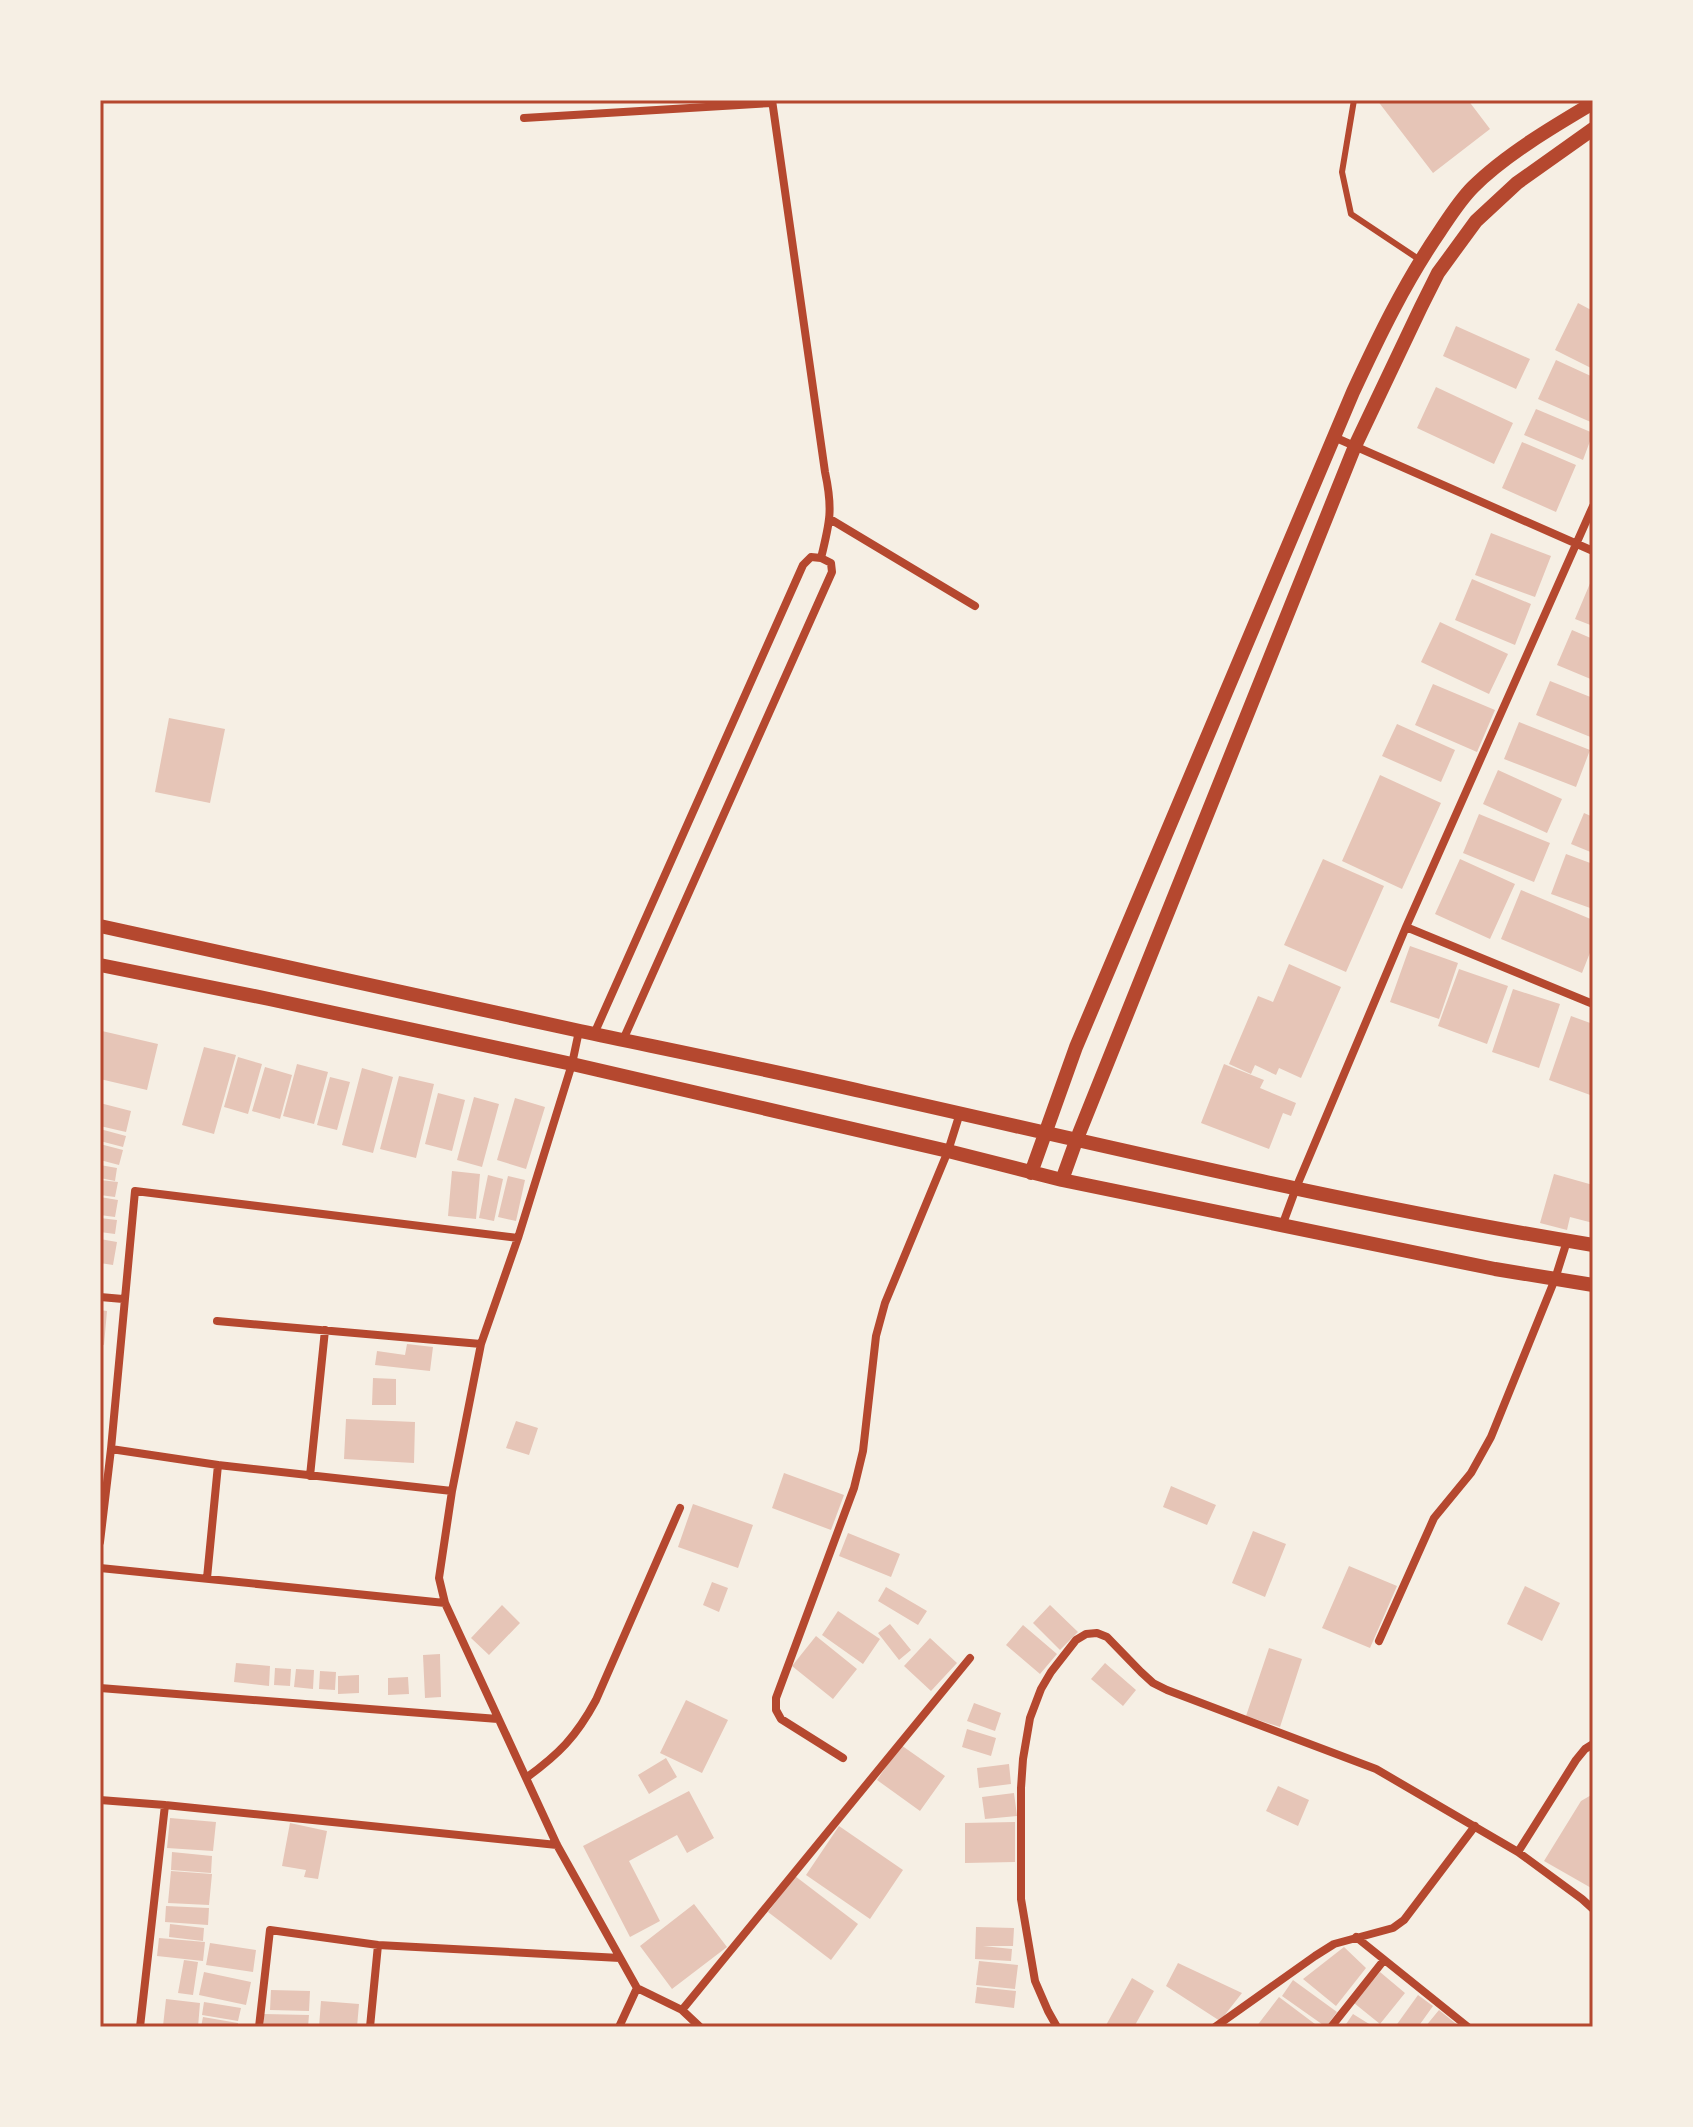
<svg xmlns="http://www.w3.org/2000/svg" width="1693" height="2127" viewBox="0 0 1693 2127" font-family="'Source Sans 3',sans-serif">
<rect width="100%" height="100%" fill="#f6efe4"/>
<path fill="#e6c5b7" d="M1377,100H1468L1490,129L1433,173Z
M1578,303L1593,311V369L1555,350Z
M1456,326L1530,359L1516,389L1443,356Z
M1556,360L1593,377V423L1538,399Z
M1436,387L1513,423L1494,464L1417,428Z
M1536,409L1593,433L1583,460L1524,435Z
M1522,442L1576,465L1556,512L1502,488Z
M1491,533L1551,556L1535,597L1475,575Z
M1472,579L1531,604L1515,645L1455,620Z
M1591,581L1593,582V626L1575,619Z
M1440,622L1508,654L1489,694L1421,662Z
M1572,630L1593,639V680L1557,665Z
M1550,681L1593,698V738L1536,715Z
M1433,684L1495,710L1477,752L1415,725Z
M169,718L225,729L210,803L155,792Z
M1519,722L1590,750L1576,787L1504,759Z
M1397,724L1455,750L1441,782L1382,756Z
M1498,770L1562,799L1547,833L1483,804Z
M1380,775L1441,803L1402,889L1342,861Z
M1584,813L1593,817V853L1571,844Z
M1479,814L1550,843L1534,882L1463,853Z
M1566,854L1593,864V909L1551,894Z
M1323,859L1384,886L1346,972L1284,945Z
M1460,859L1515,884L1490,939L1435,914Z
M1521,890L1593,920V945L1582,973L1501,939Z
M1410,946L1458,963L1439,1019L1390,1002Z
M1289,964L1341,987L1301,1078L1279,1068L1276,1075L1255,1065L1251,1074L1229,1064L1258,996L1273,1002Z
M1459,969L1508,986L1487,1044L1438,1026Z
M1513,989L1560,1004L1539,1068L1492,1052Z
M1571,1016L1593,1024V1096L1549,1080Z
M102,1031L158,1044L147,1090L100,1079V1038Z
M204,1047L236,1055L214,1134L182,1125Z
M238,1057L262,1064L248,1114L224,1107Z
M297,1064L328,1072L314,1124L283,1116Z
M1224,1064L1264,1080L1260,1088L1296,1103L1291,1116L1283,1113L1269,1149L1201,1123Z
M265,1067L292,1075L280,1119L252,1111Z
M362,1068L393,1077L373,1153L342,1145Z
M399,1076L434,1084L416,1158L380,1149Z
M330,1077L350,1082L337,1130L317,1125Z
M438,1093L465,1100L452,1151L425,1144Z
M474,1097L499,1104L482,1167L457,1160Z
M515,1098L545,1107L526,1169L497,1160Z
M100,1103L131,1111L126,1132L100,1126Z
M100,1129L126,1136L123,1147L100,1141Z
M100,1144L123,1150L119,1165L100,1160Z
M100,1165L117,1168L115,1181L100,1178Z
M452,1171L480,1174L476,1219L448,1216Z
M1554,1174L1593,1185V1223L1570,1217L1567,1230L1540,1223Z
M488,1175L503,1179L494,1221L479,1218Z
M508,1176L525,1180L516,1221L498,1217Z
M100,1180L118,1182L115,1197L100,1195Z
M100,1197L118,1200L115,1217L100,1215Z
M100,1218L117,1220L115,1234L100,1232Z
M100,1239L117,1242L113,1265L100,1263Z
M100,1310L107,1311L104,1345L100,1344Z
M407,1344L433,1347L430,1371L375,1365L377,1351L405,1355Z
M373,1378L396,1379V1405H372Z
M346,1419L415,1422L414,1463L344,1459Z
M516,1421L538,1428L529,1455L506,1448Z
M784,1473L844,1495L831,1530L772,1508Z
M1171,1486L1216,1505L1207,1525L1163,1507Z
M693,1504L753,1525L738,1568L678,1547Z
M1253,1531L1286,1544L1265,1597L1232,1583Z
M848,1533L900,1554L891,1577L839,1556Z
M1349,1566L1397,1586L1370,1648L1322,1628Z
M712,1582L728,1588L719,1612L703,1605Z
M1525,1586L1560,1603L1542,1641L1507,1624Z
M886,1587L927,1611L918,1625L878,1601Z
M502,1605L520,1623L489,1655L471,1638Z
M1050,1605L1078,1632L1060,1650L1033,1623Z
M838,1611L880,1639L863,1664L822,1635Z
M890,1624L911,1650L899,1660L878,1633Z
M1023,1625L1057,1654L1040,1674L1006,1645Z
M816,1636L857,1669L833,1699L792,1666Z
M930,1638L957,1663L931,1691L904,1666Z
M1269,1648L1302,1659L1280,1727L1246,1716Z
M440,1654L441,1697L425,1698L423,1655Z
M236,1663L270,1666L269,1686L234,1682Z
M1105,1663L1136,1690L1123,1706L1091,1679Z
M275,1668L291,1669L290,1686L274,1685Z
M296,1669L314,1670L313,1689L294,1687Z
M320,1671L336,1672L335,1690L319,1689Z
M359,1675V1693L338,1694V1676Z
M408,1677L409,1694L388,1695V1678Z
M686,1700L728,1720L702,1773L660,1753Z
M974,1703L1001,1713L995,1731L967,1721Z
M967,1729L996,1738L991,1756L962,1747Z
M901,1745L945,1776L920,1811L877,1780Z
M666,1758L677,1777L649,1794L638,1775Z
M1009,1764L1011,1784L979,1788L977,1768Z
M1278,1786L1309,1800L1298,1826L1266,1811Z
M689,1791L714,1838L687,1853L677,1835L629,1861L660,1921L630,1937L583,1846Z
M1014,1793L1017,1816L985,1819L982,1797Z
M1593,1794V1889L1544,1861L1581,1801Z
M170,1818L216,1822L213,1851L167,1848Z
M1015,1822V1862L965,1863V1823Z
M290,1823L327,1831L318,1879L304,1877L306,1870L282,1866Z
M839,1826L903,1870L870,1919L806,1875Z
M172,1852L212,1856L211,1873L171,1870Z
M171,1871L212,1874L209,1905L168,1903Z
M795,1876L858,1924L831,1960L768,1912Z
M694,1904L727,1947L672,1989L640,1946Z
M166,1906L209,1908L208,1925L165,1922Z
M170,1924L204,1928L203,1941L169,1937Z
M976,1927L1014,1928L1013,1946H983L1012,1949L1011,1961L975,1959Z
M159,1938L205,1942L203,1961L157,1956Z
M210,1943L256,1950L253,1972L206,1965Z
M1344,1947L1366,1968L1336,2006L1303,1979Z
M184,1960L198,1962L193,1995L178,1993Z
M979,1961L1018,1965L1015,1989L976,1985Z
M1178,1963L1242,1993L1220,2021L1166,1986Z
M204,1972L251,1982L246,2005L199,1995Z
M1380,1972L1405,1993L1380,2024L1354,2003Z
M1132,1978L1154,1991L1134,2027H1105Z
M1293,1980L1337,2012L1326,2027L1282,1996Z
M977,1987L1016,1991L1014,2008L975,2003Z
M271,1990L310,1991L309,2011L270,2010Z
M1418,1995L1433,2006L1418,2027H1395Z
M1279,1997L1319,2027H1256Z
M166,1999L200,2003L198,2027L163,2026Z
M321,2001L359,2004L357,2027H319Z
M204,2002L241,2008L238,2021L202,2015Z
M1439,2010L1460,2027H1425Z
M264,2014L309,2015L308,2027H264Z
M1353,2014L1374,2027H1344Z
M203,2017L238,2023V2027H201Z"/>
<g fill="none" stroke-linecap="round" stroke-linejoin="round">
<path stroke="#b5482f" stroke-width="6" d="M1354,100L1342,172L1351,214L1420,260"/>
<path stroke="#b5482f" stroke-width="8" d="M772,100L825,472C833,509 830,522 821,558
M524,118L772,103
M1334,437L1593,551
M830,519L975,606
M1406,927L1593,1004
M579,1031L572,1064L518,1238L481,1344L452,1491L439,1578L445,1603L557,1845L637,1988L682,2010L700,2027
M594,1034L803,565L811,557L821,558L831,563L832,572L623,1040
M1282,1226L1296,1188L1406,927L1593,506
M100,1297L123,1299
M217,1321L481,1344
M111,1449L218,1465
M310,1476L325,1330
M100,1542L111,1449L135,1191L518,1238
M100,1568L445,1603
M207,1578L218,1465L452,1491
M1379,1641L1434,1518L1471,1473L1491,1437L1555,1279L1567,1241
M100,1688L498,1719
M843,1758L781,1719L776,1710V1698L854,1488L863,1451L876,1336L885,1303L948,1151L960,1113
M526,1778C559,1754 576,1737 596,1700L680,1508
M100,1800L165,1805L557,1845
M1518,1852L1576,1760L1585,1749L1593,1744
M1356,1937L1468,2027
M682,2010L970,1658
M140,2027L165,1805
M259,2027L270,1930L378,1945L620,1958
M370,2027L378,1945
M619,2027L637,1988
M1057,2027L1048,2011L1035,1981L1021,1899V1788L1023,1759L1030,1718L1041,1689L1051,1672L1076,1640L1086,1634L1097,1633L1107,1637L1141,1672L1153,1683L1167,1690L1376,1769L1518,1852L1582,1899L1593,1909
M1215,2027L1315,1956L1334,1944L1393,1928L1404,1920L1475,1826
M1331,2027L1384,1960"/>
<path stroke="#b5482f" stroke-width="14" d="M100,926C260,960 420,997 580,1031C675,1051 770,1070 865,1092C1107,1146 1348,1205 1593,1245
M100,965L269,999L572,1064L948,1151L1062,1180L1495,1269L1593,1285
M1031,1173L1076,1047L1353,392C1379,336 1405,282 1440,231C1450,216 1460,200 1473,187C1505,155 1554,126 1593,103
M1062,1180L1076,1141L1355,446L1421,307L1438,273L1476,221L1517,183L1593,129"/>
</g>
<rect width="1693" height="2127" fill="none" stroke="#f6efe4" stroke-width="204"/>
<rect x="102" y="102" width="1489" height="1923" fill="none" stroke="#b5482f" stroke-width="3"/>
</svg>
